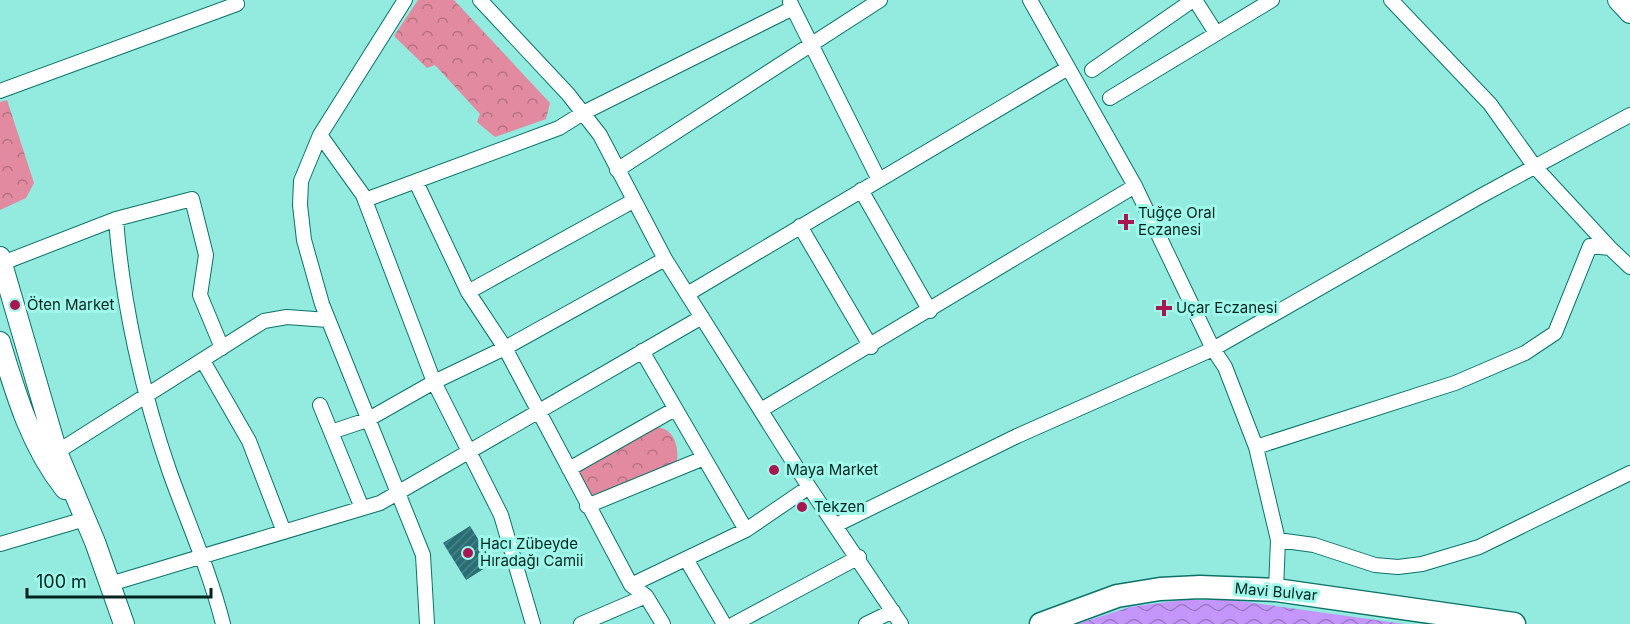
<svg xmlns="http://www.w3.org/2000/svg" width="1630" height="624" viewBox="0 0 1630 624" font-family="Inter,sans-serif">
<defs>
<pattern id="park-crowns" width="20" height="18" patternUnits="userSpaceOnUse" patternTransform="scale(1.5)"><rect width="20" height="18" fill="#e28aa0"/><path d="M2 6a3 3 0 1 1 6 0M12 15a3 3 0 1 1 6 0" fill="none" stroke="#b57182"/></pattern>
<pattern id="water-waves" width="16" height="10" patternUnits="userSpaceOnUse" patternTransform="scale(1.5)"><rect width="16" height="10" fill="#c496f9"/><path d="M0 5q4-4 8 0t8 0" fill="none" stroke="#9d7ac9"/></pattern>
<pattern id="building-hatch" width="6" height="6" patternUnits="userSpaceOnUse" patternTransform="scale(1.5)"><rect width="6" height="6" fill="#296e75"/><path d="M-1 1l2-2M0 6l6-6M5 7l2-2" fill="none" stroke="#4b8287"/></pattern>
</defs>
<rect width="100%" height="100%" fill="#93eade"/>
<path fill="url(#park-crowns)" d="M418,0H454L550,103L546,119L495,137L477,122L480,114L435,65L427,68L394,36Z
M7,100L34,183L26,198L0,210V102Z
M657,427C674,429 679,446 677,461L586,499L571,472Z"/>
<path fill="url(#water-waves)" d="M1182,600H1233L1405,624H1077L1130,607Z"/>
<path fill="url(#building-hatch)" d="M470,526L493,563L466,580L443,543Z"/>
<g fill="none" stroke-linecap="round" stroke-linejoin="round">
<g stroke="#0b736a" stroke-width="16">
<path id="street" d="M405,0L320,135L301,181L300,205L304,240L322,304L423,555L427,624
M480,0L568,94L600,135L665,259L809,487L901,624
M1030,0L1135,186L1213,349L1225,367L1256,447
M1195,0L1216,33
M1391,0L1490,104L1535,167L1610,248
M790,2L879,180
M1092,70L1193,0
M0,91L237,4
M1110,98L1272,0
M320,135L363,195L434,382L501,515L533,624
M617,170L880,0
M416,182L468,292L505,348L631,585L646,596L663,624
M861,190L930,311
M365,200L559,128L583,113L793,8
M116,219C122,301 143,396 170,473C188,523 210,572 223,624
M800,226L871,347
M0,264L116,219L192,199L206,255L200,295L222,348
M468,292L633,201
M689,293L1068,68
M642,351L746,530
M203,361L249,441L284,532
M320,405L362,508
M761,410L1135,186
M331,432L367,420L434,382L505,348L665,259
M57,452L264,321L287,317L328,320
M569,469L675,409
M587,506L704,458
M836,525L1017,436L1213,349L1479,197L1630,115
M1278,540L1314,545L1375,565L1398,567L1422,564L1479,547L1630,473
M0,544L85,519
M686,559L724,624
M110,584L380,503L702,317
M631,585L746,530L809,487
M1276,590L1278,540L1256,447L1455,383L1525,353L1555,333L1590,246L1610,248L1630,267
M581,624L646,596
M734,624L859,557
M866,624L893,611"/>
</g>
<g stroke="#0b736a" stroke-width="22">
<path id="secondary" d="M1618,0L1630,13
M0,257L57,452L95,542L124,624
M0,342C16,395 31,446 65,489"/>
</g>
<g stroke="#0b736a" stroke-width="25">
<path id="primary" d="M1041,624L1117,596L1160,589L1200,587L1276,590L1514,624"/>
</g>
<use href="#street" stroke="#fff" stroke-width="14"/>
<use href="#secondary" stroke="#fff" stroke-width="20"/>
<use href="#primary" stroke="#fff" stroke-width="22"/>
</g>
<g fill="#a81751" stroke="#a0f8eb" stroke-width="2">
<path d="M1123 213h6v6h6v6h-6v6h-6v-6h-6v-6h6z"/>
<circle cx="15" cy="305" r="6"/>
<path d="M1161 299h6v6h6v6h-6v6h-6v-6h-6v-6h6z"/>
<circle cx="774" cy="470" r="6"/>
<circle cx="802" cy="507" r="6"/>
<circle cx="468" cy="553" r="6"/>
</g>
<g text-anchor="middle" stroke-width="6" stroke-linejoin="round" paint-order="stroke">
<g font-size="15" fill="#002521" stroke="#a0f8eb" text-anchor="start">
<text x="1138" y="218">Tuğçe Oral<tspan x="1138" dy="17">Eczanesi</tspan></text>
<text x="27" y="310">Öten Market</text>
<text x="1176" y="313">Uçar Eczanesi</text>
<text x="786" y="475">Maya Market</text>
<text x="814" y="512">Tekzen</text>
<text x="480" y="549">Hacı Zübeyde<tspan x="480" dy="17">Hıradağı Camii</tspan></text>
</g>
<g font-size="15" fill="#002521" stroke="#a0f8eb">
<text transform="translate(1276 592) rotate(5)" y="5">Mavi Bulvar</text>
</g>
</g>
<path d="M27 588v9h184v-9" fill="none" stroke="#002521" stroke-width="3"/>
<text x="36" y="588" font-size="18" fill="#002521" stroke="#a0f8eb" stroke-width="4.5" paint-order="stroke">100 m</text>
</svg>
